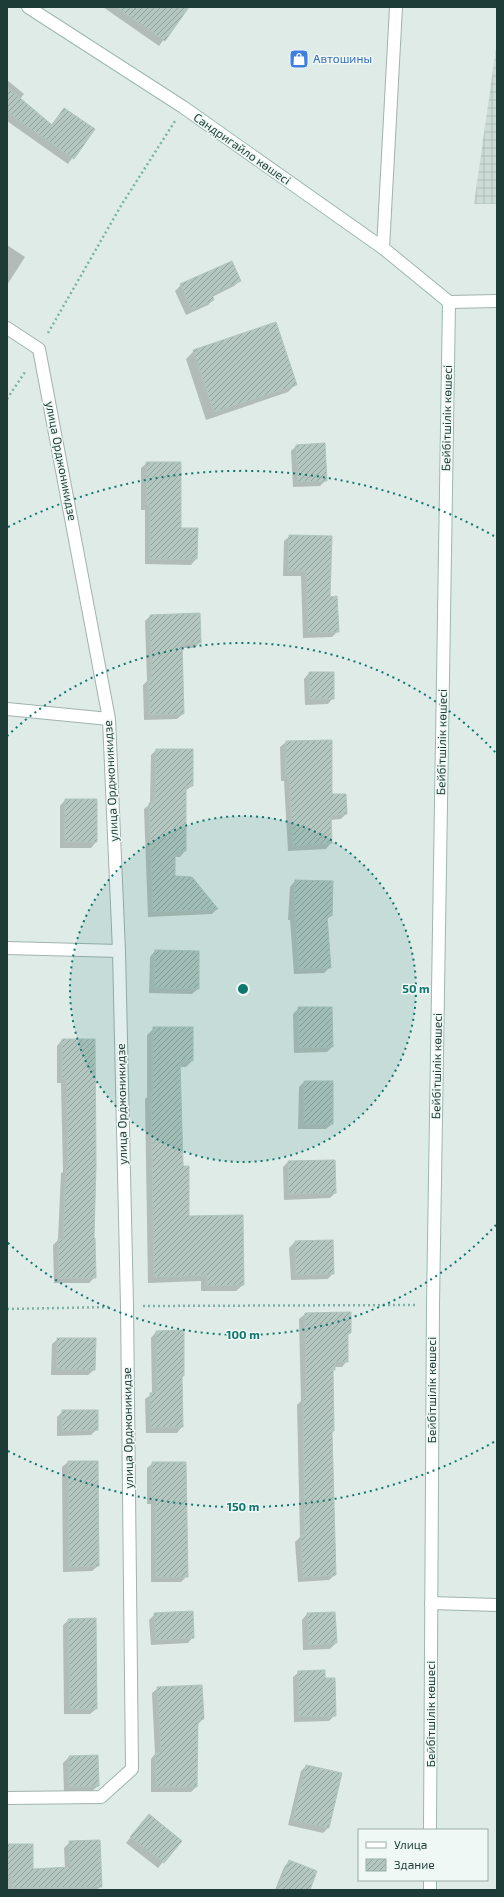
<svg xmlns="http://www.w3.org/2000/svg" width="504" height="1897" viewBox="0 0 504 1897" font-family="'Exo 2',sans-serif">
<defs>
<pattern id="industrial-grid" width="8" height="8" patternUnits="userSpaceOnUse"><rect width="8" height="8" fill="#ccdbd6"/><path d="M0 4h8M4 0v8" fill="none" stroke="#afbdb8"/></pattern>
<pattern id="building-hatch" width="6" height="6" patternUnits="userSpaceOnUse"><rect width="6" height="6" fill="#b3c6c0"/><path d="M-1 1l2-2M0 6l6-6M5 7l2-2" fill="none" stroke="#91a29d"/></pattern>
</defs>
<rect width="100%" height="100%" fill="#deebe7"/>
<path fill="url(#industrial-grid)" d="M497,41V204H474Z"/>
<path fill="#0003" d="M103,7H188L159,46Z
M7,80L24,94L20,99L51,125L64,109L93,129L68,164L7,121Z
M7,245L25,257L7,285Z
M240,281L234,286L212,297L213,300L208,305L186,315L175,291L181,285Z
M194,351L296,384L288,392L206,420L186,359Z
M296,446L326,480L320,486L293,487L291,451Z
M147,463L180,529H197L196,559L191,565L145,564V510H141V468Z
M290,536L338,631L332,637L303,638L301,576H283L284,541Z
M150,616L200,642L195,648H181L183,714L177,719L144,720L143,685L147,681L145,621Z
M309,673L333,698L328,704L305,705L304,679Z
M286,742L346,814L341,819L330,820L331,843L326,849L288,851L284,781H281L280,747Z
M156,750L192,786L185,791V851L180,857H174V877L217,909L212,914L148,917L144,809L150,804L151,755Z
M65,800L96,842L91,848H60V806Z
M295,881L331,915L327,920L330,967L324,973L294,974L290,920H288L290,887Z
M155,951L198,989L192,994L149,993L150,957Z
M299,1008L332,1047L327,1052L294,1053L293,1014Z
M154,1028H192V1061L186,1067H179L182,1168L188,1217L243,1285L236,1291H201V1281L148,1283L145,1099L147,1097V1035Z
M62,1040L93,1239L95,1277L89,1283H54L53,1245L58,1240L61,1173L63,1172L61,1083H57V1046Z
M304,1082L332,1124L326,1129H298L299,1087Z
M288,1162L335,1193L330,1198L284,1200L283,1167Z
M332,1241L333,1273L328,1279L291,1280L289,1248L295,1242Z
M350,1313V1333L347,1336V1361L342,1367H334L332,1371L333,1431L331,1433L335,1575L329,1580L298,1582L295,1542L300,1537L297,1405L301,1401L299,1319L305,1314Z
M156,1332L183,1376L181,1378L182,1427L177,1433H146L145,1399L152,1394L151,1338Z
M58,1339L94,1370L88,1375H51L52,1344Z
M63,1411L97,1429L91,1435L57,1436V1417Z
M68,1462H97L98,1566L92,1571L63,1572L62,1467Z
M153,1463L186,1577L181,1582H151V1504H147V1468Z
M334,1613L336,1643L330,1649L303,1650L302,1620L307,1614Z
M155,1614L193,1637L188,1643L151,1645L149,1620Z
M69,1620L96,1709L90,1714H64L63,1625Z
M299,1672L324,1679L335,1715L329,1721L294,1722L293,1677Z
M158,1688L203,1719L197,1725L196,1787L191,1792H151V1759L155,1754L152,1693Z
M69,1757L98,1786L92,1791L64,1792L63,1763Z
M306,1766L328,1828L323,1833L288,1825L301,1771Z
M143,1821L180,1841L158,1868L126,1843Z
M70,1842L101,1886L97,1890H7V1845L32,1870L65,1868L64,1848Z
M289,1861L309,1890H275L284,1867Z"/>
<path fill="url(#building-hatch)" stroke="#b0c5be" d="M116,7H189L165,41Z
M7,87L52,125L64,108L95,129L74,159L23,124L7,111Z
M232,261L241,281L212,294L214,300L192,310L180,284Z
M276,322L297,385L214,412L193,350Z
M325,443L327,481L298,482L296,445Z
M146,462H181V528H198L197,559H150V505H147Z
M289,535L332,536L330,597L337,596L339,632L308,633L306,571H288Z
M200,613L201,643H182L184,714L150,715L148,678H152L150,615Z
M309,672H334V699H310Z
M332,740V794H346L347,814L331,815L332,843L293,846L289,776H286V741Z
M156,749H193V786H186V851L175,852V876L192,877L218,909L153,912L149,803H155Z
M65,799H97V842H65Z
M295,880L333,881L332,916H327L331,968L299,969L295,914H294Z
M155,950L199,951V989L154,988Z
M298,1007H332L333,1047L299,1048Z
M153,1027H193V1061H180L183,1166H189V1216L243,1215L244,1285L207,1286V1275L154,1277L151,1092H153Z
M62,1039H95L96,1164L94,1238H95L96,1278H59L58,1239H63L66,1167H68L66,1078H62Z
M304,1081H333V1124H304Z
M335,1160L336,1193L289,1194L288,1161Z
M333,1240L334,1274L296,1275L295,1241Z
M351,1312V1333H348V1362H335V1370H333L334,1431H332L336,1575L303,1577L301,1535H305L303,1398H306L305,1313Z
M184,1330V1376H182L183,1427L151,1428L150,1393L157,1392L156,1331Z
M57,1338H96L95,1370L57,1369Z
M62,1410H98V1430L62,1431Z
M68,1461H98L99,1566L69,1567Z
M152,1462H186L188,1577H156V1499H152Z
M193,1611L194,1638L156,1640L154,1613Z
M335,1612L337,1643L309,1645L307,1613Z
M96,1618L97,1709H70L68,1619Z
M325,1670V1678H335L336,1716H299L298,1671Z
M202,1685L204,1719L198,1720L197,1787H156V1752H161L157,1687Z
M98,1755L99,1786L69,1787V1756Z
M306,1765L342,1773L329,1828L293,1820Z
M149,1814L182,1841L164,1863L130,1837Z
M100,1840L102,1887L12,1888V1876H7V1844H33V1869L70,1867L69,1841Z
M289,1860L317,1871L310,1890H277Z"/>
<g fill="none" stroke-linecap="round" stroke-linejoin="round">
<g stroke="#a1b3af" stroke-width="14">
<path id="lane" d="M383,248L396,7
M7,328L39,349L109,719L119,951L127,1306L132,1769L101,1797L7,1798
M7,709L109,719
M7,948L119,951
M431,1603L497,1605"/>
</g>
<g stroke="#a1b3af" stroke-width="14">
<path id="street" d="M449,302L497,301"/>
</g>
<g stroke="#9cb8b0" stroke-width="14">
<path id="secondary" d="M28,7L183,107L383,248L449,302L433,1305L430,1830
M430,1890V1880"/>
</g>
<path stroke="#7cb2a6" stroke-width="2.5" stroke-dasharray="2 3" stroke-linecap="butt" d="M48,333L122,204L175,121
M7,399L25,372
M143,1306L416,1305
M7,1309L110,1307"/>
<use href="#lane" stroke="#fff" stroke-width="12"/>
<use href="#street" stroke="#fff" stroke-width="12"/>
<use href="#secondary" stroke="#fff" stroke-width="12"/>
</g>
<circle cx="243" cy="989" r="173" fill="#0f766e" fill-opacity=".12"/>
<g fill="none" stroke="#0f766e" stroke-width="2" stroke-dasharray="2 4">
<circle cx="243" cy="989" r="173"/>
<path d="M496 1225A346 346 0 0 1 7 1242M7 736A346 346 0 0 1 496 753"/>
<path d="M494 1442A518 518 0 0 1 8 1451M8 527A518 518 0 0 1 494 536"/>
</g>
<defs>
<g id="shop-square" transform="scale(1)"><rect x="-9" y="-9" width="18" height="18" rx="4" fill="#3f7fe0" stroke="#eff8f4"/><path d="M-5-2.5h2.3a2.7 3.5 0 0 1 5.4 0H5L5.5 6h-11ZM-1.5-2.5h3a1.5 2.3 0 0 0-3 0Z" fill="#fff"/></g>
</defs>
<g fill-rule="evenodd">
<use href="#shop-square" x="299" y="59"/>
</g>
<g text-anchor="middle" stroke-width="3" stroke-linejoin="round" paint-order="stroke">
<g font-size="12" fill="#366cbe" stroke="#eff8f4" text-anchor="start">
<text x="313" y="63">Автошины</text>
</g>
<g font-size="12" fill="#1e3c37" stroke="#eff8f4">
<text transform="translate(242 149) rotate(35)" y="4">Сандригайло көшесі</text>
<text transform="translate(447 418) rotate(-89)" y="4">Бейбітшілік көшесі</text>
<text transform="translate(61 461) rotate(79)" y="4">улица Орджоникидзе</text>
<text transform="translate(442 742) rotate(-89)" y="4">Бейбітшілік көшесі</text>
<text transform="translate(111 781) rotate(-93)" y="4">улица Орджоникидзе</text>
<text transform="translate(437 1066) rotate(-89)" y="4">Бейбітшілік көшесі</text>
<text transform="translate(122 1104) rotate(-91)" y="4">улица Орджоникидзе</text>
<text transform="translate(432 1390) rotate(-90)" y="4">Бейбітшілік көшесі</text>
<text transform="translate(128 1428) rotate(-91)" y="4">улица Орджоникидзе</text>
<text transform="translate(431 1714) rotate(-90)" y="4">Бейбітшілік көшесі</text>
</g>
</g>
<circle cx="243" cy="989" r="6" fill="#0f766e" stroke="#eff8f4" stroke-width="2"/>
<g font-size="12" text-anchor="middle" font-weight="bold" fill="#0f766e" stroke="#eff8f4" stroke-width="3" stroke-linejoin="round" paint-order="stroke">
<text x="416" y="993">50 m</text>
<text x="243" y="1339">100 m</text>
<text x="243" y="1511">150 m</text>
</g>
<rect width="504" height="1897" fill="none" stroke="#1e3c37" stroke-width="16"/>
<rect x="358" y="1829" width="130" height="52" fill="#eff8f4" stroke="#9bada8"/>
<rect x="366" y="1842" width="20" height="6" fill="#ffffff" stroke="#9bada8"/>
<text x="394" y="1849" font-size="12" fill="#1e3c37">Улица</text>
<rect x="366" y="1859" width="20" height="12" fill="url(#building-hatch)" stroke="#9bada8"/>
<text x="394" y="1869" font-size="12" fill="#1e3c37">Здание</text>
</svg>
